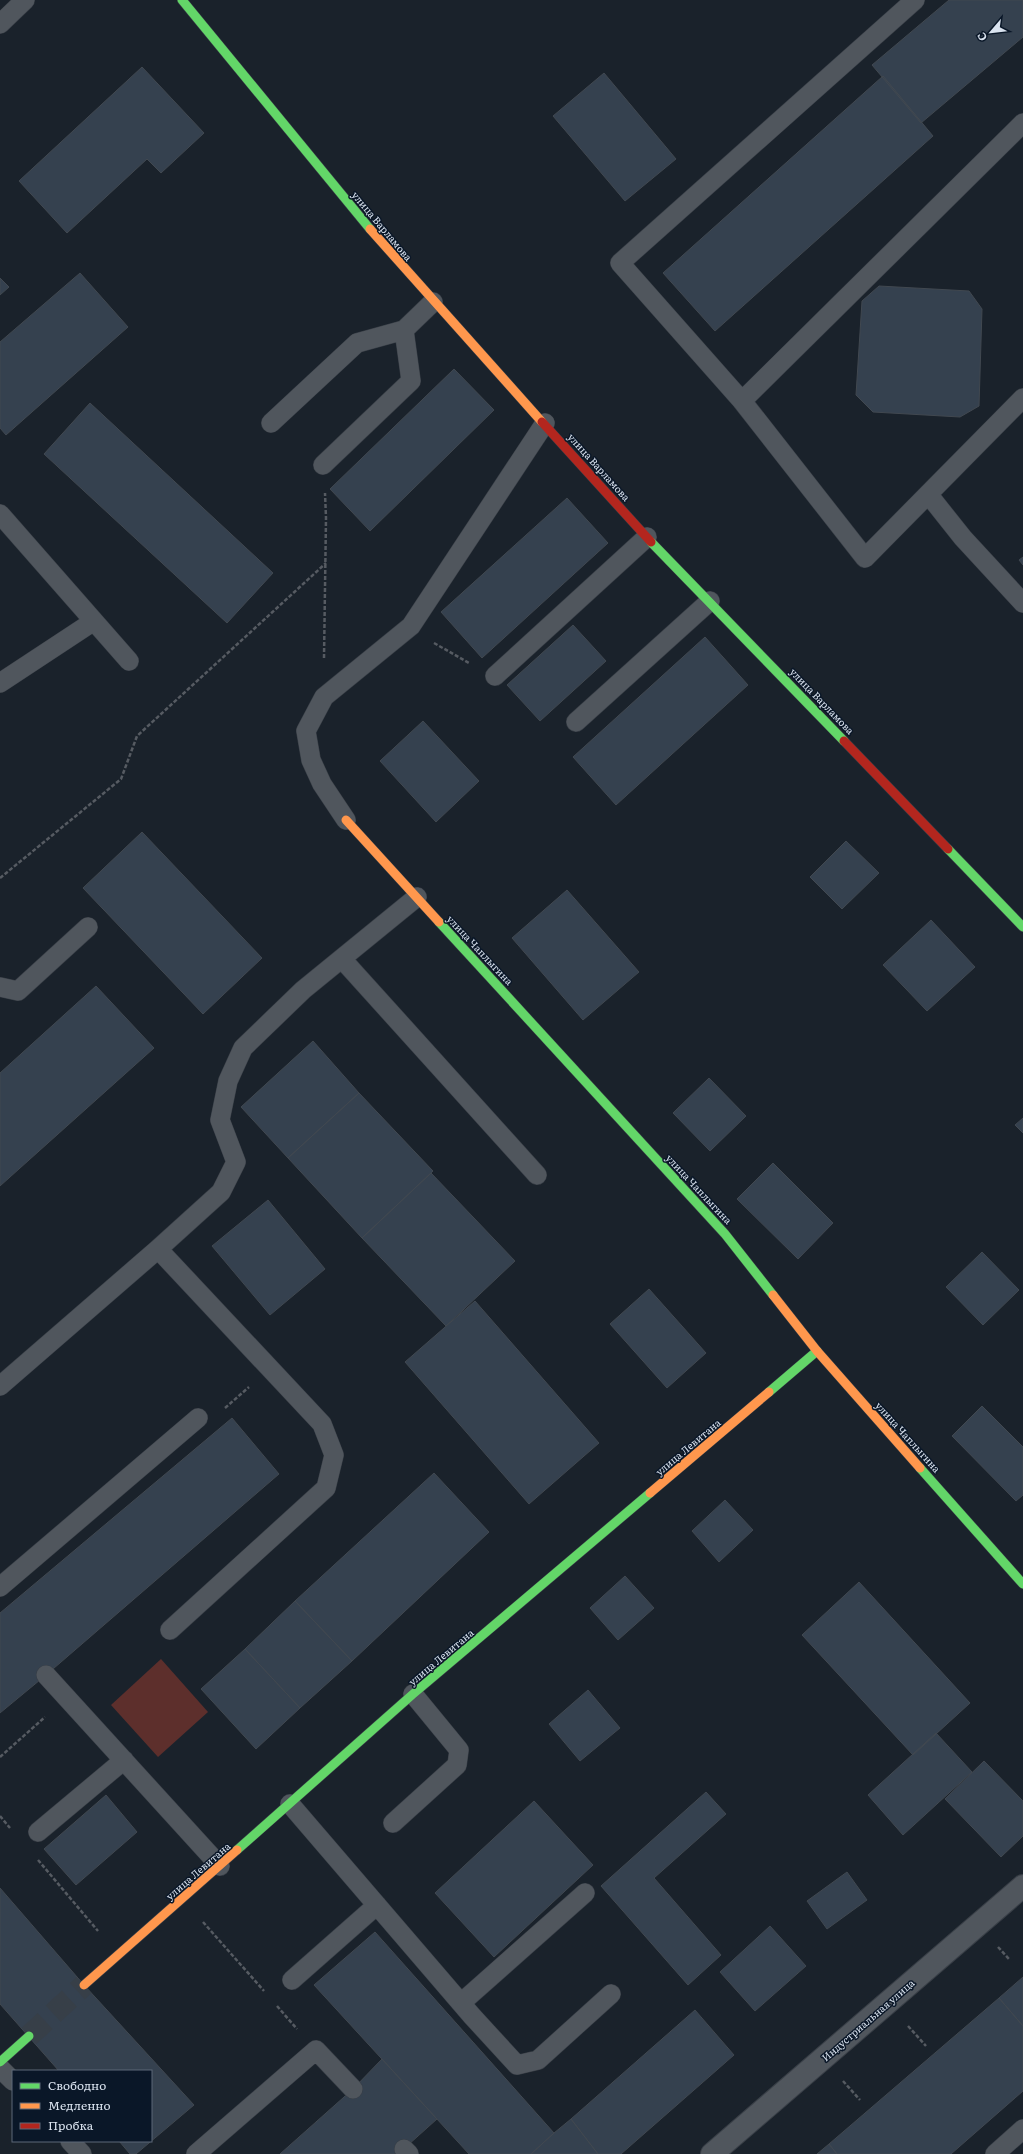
<svg xmlns="http://www.w3.org/2000/svg" width="1023" height="2154" viewBox="0 0 1023 2154" font-family="Literata,serif">
<rect width="100%" height="100%" fill="#1a222b"/>
<path fill="#5d2f2c" d="M161,1659L208,1712L158,1757L111,1705Z"/>
<path fill="#35414f" stroke="#414850" d="M949,0H1023V37L921,123L872,65Z
M142,67L204,133L161,173L147,159L67,233L19,181Z
M604,73L676,159L625,201L553,116Z
M883,76L933,136L715,331L663,273Z
M80,273L128,327L6,435L0,428V342Z
M0,278L9,287L0,295Z
M879,286L969,291L982,309L979,406L960,417L873,412L856,395L862,301Z
M454,369L494,410L370,531L330,489Z
M90,403L273,573L227,623L44,454Z
M567,498L608,543L482,658L441,612Z
M1023,557V565L1019,560Z
M573,625L606,661L540,721L507,685Z
M705,637L748,685L616,805L573,757Z
M423,721L479,781L436,822L380,761Z
M142,832L262,958L203,1014L83,888Z
M846,841L879,873L842,909L810,877Z
M567,890L639,972L583,1020L512,938Z
M931,920L975,967L927,1011L883,965Z
M96,986L154,1048L0,1186V1073Z
M313,1041L359,1093L288,1158L241,1107Z
M709,1078L746,1116L710,1151L673,1113Z
M359,1093L433,1171L362,1238L288,1158Z
M1023,1118V1133L1015,1125Z
M773,1163L833,1223L798,1259L737,1199Z
M431,1173L515,1261L446,1326L362,1238Z
M268,1200L325,1269L270,1315L212,1246Z
M982,1252L1019,1290L983,1325L946,1287Z
M649,1289L706,1353L667,1388L610,1324Z
M475,1301L599,1443L529,1504L405,1362Z
M982,1406L1023,1447V1495L1016,1501L952,1436Z
M232,1418L279,1474L46,1675L0,1713V1613Z
M434,1473L489,1532L352,1661L295,1601Z
M725,1500L753,1530L719,1562L692,1531Z
M625,1576L654,1608L618,1640L590,1608Z
M859,1582L970,1703L913,1755L802,1635Z
M295,1601L352,1661L300,1708L245,1649Z
M245,1649L300,1708L256,1749L201,1689Z
M588,1690L620,1728L580,1761L549,1724Z
M936,1733L972,1772L903,1835L868,1795Z
M984,1761L1023,1801V1836L1001,1857L945,1799Z
M706,1792L726,1814L654,1878L721,1955L688,1985L601,1886Z
M106,1795L137,1832L76,1885L44,1849Z
M534,1801L593,1865L494,1957L435,1893Z
M847,1872L867,1900L827,1929L807,1901Z
M0,1888L84,1985L194,2105L136,2154H130L119,2141H151V2071H59L0,2004Z
M770,1926L806,1966L755,2011L720,1972Z
M375,1932L554,2133L531,2154H469L314,1985Z
M1023,1977V2026L999,1998Z
M999,1998L1023,2026V2091L951,2154H837L829,2144Z
M695,2010L734,2055L621,2154H598L571,2119Z
M382,2059L437,2119L398,2154H280L353,2089Z
M571,2119L598,2154H531L554,2133Z
M829,2144L837,2154H817Z"/>
<g fill="none" stroke-linecap="round" stroke-linejoin="round">
<path stroke="#373f48" stroke-width="22" stroke-dasharray="22 11" stroke-linecap="butt" d="M29,2036L84,1985"/>
<g stroke="#393f47" stroke-width="20">
<path id="lane" d="M0,24L25,0
M1023,123L742,401L865,558L1023,398
M742,401L620,263L915,0
M271,423L357,343L404,330L433,302
M323,465L411,381L404,330
M928,494L963,538L1023,603
M0,514L129,661
M495,676L647,537
M0,683L94,621
M576,722L710,601
M346,820L322,784L311,760L306,731L324,697L411,626L545,423
M342,959L537,1175
M0,987L18,991L88,927
M158,1249L221,1192L236,1162L220,1120L228,1081L243,1048L303,990L417,897
M0,1386L158,1249L322,1424L334,1455L326,1488L170,1630
M0,1587L198,1418
M46,1675L220,1866
M290,1804L472,2016L517,2065L538,2060L611,1994
M393,1823L457,1765L459,1750L413,1694
M38,1832L124,1760
M292,1980L377,1905
M461,2003L585,1893
M0,2068L13,2081
M70,2141L82,2154
M404,2149L409,2154
M196,2154L316,2050L353,2089
M995,2154L1023,2129"/>
</g>
<g stroke="#393f47" stroke-width="24">
<path id="street" d="M712,2154L1023,1886"/>
</g>
<g stroke="#393f47" stroke-width="10">
<path id="fast" d="M182,0L370,229
M651,542L844,741
M948,849L1023,927
M439,922L725,1234L773,1295
M769,1392L817,1351
M920,1468L1023,1584
M237,1850L413,1694L650,1493
M0,2062L29,2036"/>
</g>
<g stroke="#393f47" stroke-width="10">
<path id="slow" d="M370,229L542,422
M346,820L439,922
M773,1295L817,1351L920,1468
M650,1493L769,1392
M84,1985L237,1850"/>
</g>
<g stroke="#393f47" stroke-width="10">
<path id="jam" d="M542,422L651,542
M844,741L948,849"/>
</g>
<path stroke="#565b62" stroke-width="2.5" stroke-dasharray="4 2" stroke-linecap="butt" d="M434,643L469,663
M324,658L326,518L325,493
M0,878L121,779L137,736L326,563
M225,1408L249,1387
M0,1757L45,1717
M0,1816L10,1828
M38,1860L98,1931
M203,1922L264,1991
M998,1947L1009,1959
M277,2006L297,2029
M908,2026L926,2046
M843,2081L860,2100"/>
<use href="#lane" stroke="#50565d" stroke-width="19"/>
<use href="#street" stroke="#50565d" stroke-width="22"/>
<use href="#fast" stroke="#63d668" stroke-width="9"/>
<use href="#slow" stroke="#ff974d" stroke-width="9"/>
<use href="#jam" stroke="#b3261e" stroke-width="9"/>
</g>
<g text-anchor="middle" stroke-width="3" stroke-linejoin="round" paint-order="stroke">
<g font-size="10" fill="#dae3ef" stroke="#0a1728">
<text transform="translate(382 226) rotate(50)" y="4">улица Варламова</text>
<text transform="translate(599 467) rotate(48)" y="4">улица Варламова</text>
<text transform="translate(822 701) rotate(46)" y="4">улица Варламова</text>
<text transform="translate(480 950) rotate(47)" y="4">улица Чаплыгина</text>
<text transform="translate(699 1189) rotate(47)" y="4">улица Чаплыгина</text>
<text transform="translate(908 1437) rotate(48)" y="4">улица Чаплыгина</text>
<text transform="translate(688 1447) rotate(-40)" y="4">улица Левитана</text>
<text transform="translate(441 1657) rotate(-40)" y="4">улица Левитана</text>
<text transform="translate(198 1871) rotate(-41)" y="4">улица Левитана</text>
<text transform="translate(868 2020) rotate(-41)" y="4">Индустриальная улица</text>
</g>
</g>
<rect x="12" y="2070" width="140" height="72" fill="#0a1728" stroke="#5d6978"/>
<rect x="20" y="2083" width="20" height="6" fill="#63d668" stroke="#5d6978"/>
<text x="48" y="2090" font-size="12" fill="#dae3ef">Свободно</text>
<rect x="20" y="2103" width="20" height="6" fill="#ff974d" stroke="#5d6978"/>
<text x="48" y="2110" font-size="12" fill="#dae3ef">Медленно</text>
<rect x="20" y="2123" width="20" height="6" fill="#b3261e" stroke="#5d6978"/>
<text x="48" y="2130" font-size="12" fill="#dae3ef">Пробка</text>
<g transform="translate(991 32) rotate(242)" stroke="#0a1728" stroke-width="3" paint-order="stroke">
<path d="M0-3L7 15L0 10L-7 15Z" fill="#dae3ef"/>
<text y="-6" font-size="11" font-weight="bold" text-anchor="middle" fill="#dae3ef">С</text>
</g>
</svg>
